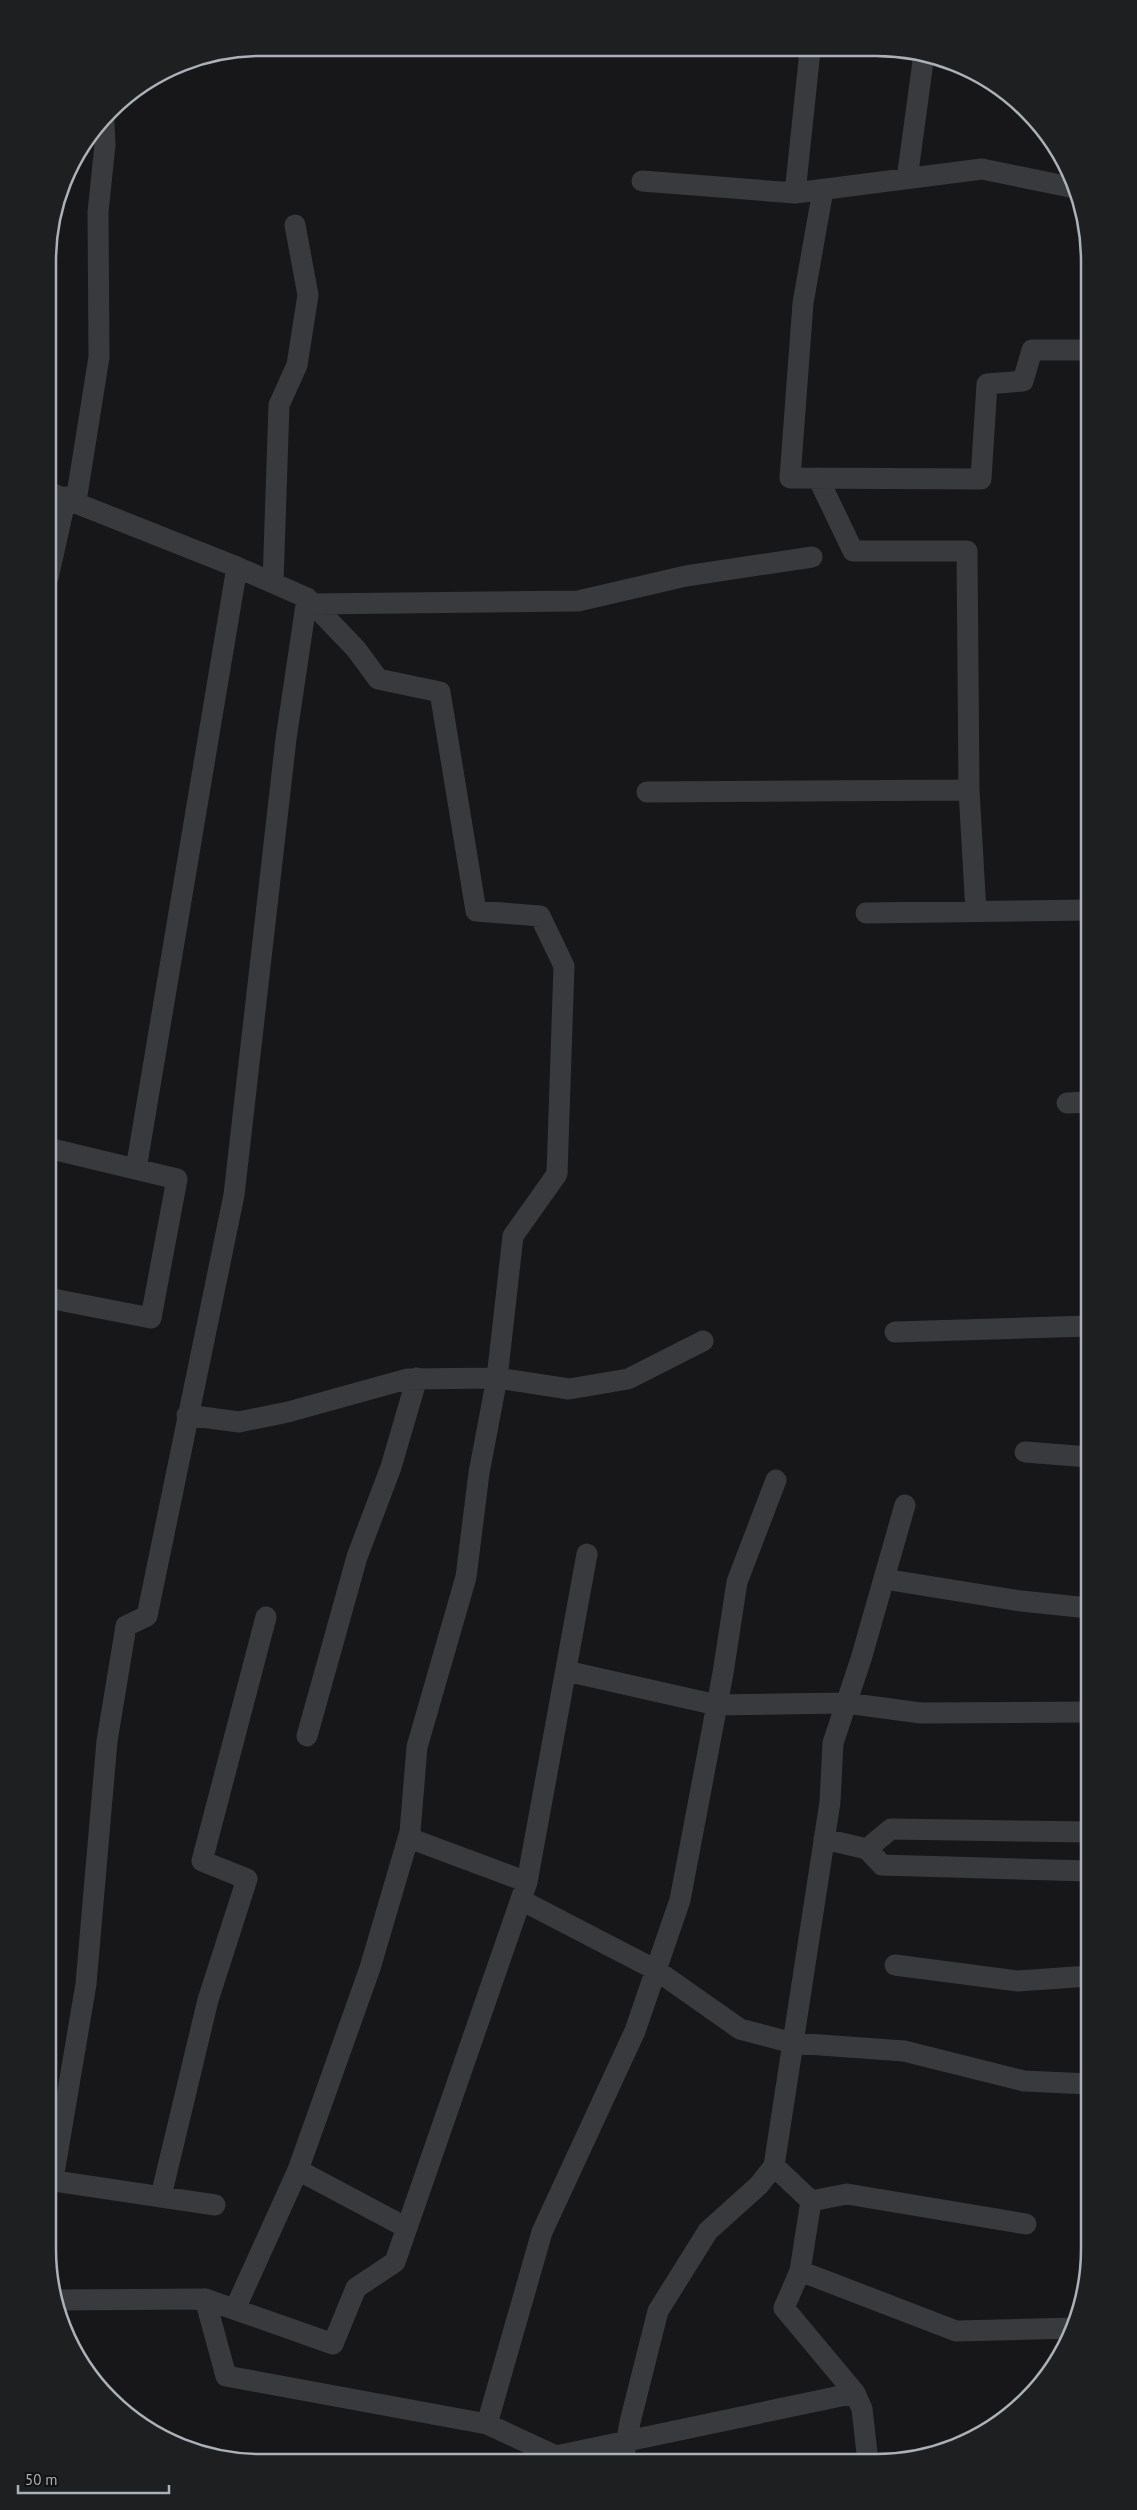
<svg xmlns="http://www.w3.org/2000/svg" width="1137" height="2510" viewBox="0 0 1137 2510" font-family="'PT Sans',sans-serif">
<rect width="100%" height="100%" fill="#171719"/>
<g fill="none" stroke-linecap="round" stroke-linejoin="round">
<path stroke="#383a3d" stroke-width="21" d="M907,179L924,54
M642,181L795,193L982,169L1075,188
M823,190L803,303L790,478L981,479L987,384L1023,381L1032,350H1089
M795,193L810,51
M818,478L853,551H967L969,790
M48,492L237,567L307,598L356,649L378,679L440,692L476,911L540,916L564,966L557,1174L513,1236L497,1378L479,1473L466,1577L417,1747L410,1832L370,1968L298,2170L235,2309
M76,501L99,357L98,212L105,145L104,122
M48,578L66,497
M273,583L279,405L297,365L308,295L295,225
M313,604L578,601L686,576L812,557
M647,792L969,790L976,912
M866,913L1089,910
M1067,1103L1089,1102
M136,1169L237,567
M48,1298L151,1318L177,1179L48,1148
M895,1332L1089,1326
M187,1415L239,1422L288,1412L407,1379L497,1378L569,1389L628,1379L703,1341
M1025,1452L1089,1457
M884,1579L1021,1601L1089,1608
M566,1671L717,1705L846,1703L921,1713L1089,1712
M307,1736L357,1557L391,1467L417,1378
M409,1838L527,1882
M824,1839L867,1849L882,1865L1089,1871
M867,1849L891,1829L1089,1832
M521,1900L656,1970L740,2029L793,2043L904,2051L1024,2081L1089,2084
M895,1965L1018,1981L1089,1976
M774,2166L811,2201L800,2271L784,2308L855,2393L862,2409L868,2462
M298,2170L407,2228
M53,2179L86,1984L107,1741L126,1626L147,1616L234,1195L286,739L307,598
M48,2180L215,2205
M161,2196L208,2000L247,1879L202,1861L266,1617
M811,2201L847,2194L1026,2224
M800,2271L956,2331L1074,2328
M205,2299L226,2376L487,2424L556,2456L855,2393
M54,2300L205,2299L333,2344L356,2288L395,2262L527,1882L587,1554
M487,2424L542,2232L635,2031L680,1900L723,1673L737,1582L776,1480
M623,2461L630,2422L658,2311L708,2231L759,2185L774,2166L830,1802L833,1743L861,1659L905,1505"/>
</g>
<path d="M0 0H1137V2510H0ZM261 56H876A205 205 0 0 1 1081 261V2249A205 205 0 0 1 876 2454H261A205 205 0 0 1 56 2249V261A205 205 0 0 1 261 56Z" fill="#1e1f21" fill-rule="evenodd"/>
<path fill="none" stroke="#aab1b8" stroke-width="2.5" d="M261 56H876A205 205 0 0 1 1081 261V2249A205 205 0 0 1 876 2454H261A205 205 0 0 1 56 2249V261A205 205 0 0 1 261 56Z"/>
<path d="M18 2485v8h151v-8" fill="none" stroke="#aab1b8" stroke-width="2.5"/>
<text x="25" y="2485" font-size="15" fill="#aab1b8" stroke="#121214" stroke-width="4" paint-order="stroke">50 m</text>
</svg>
